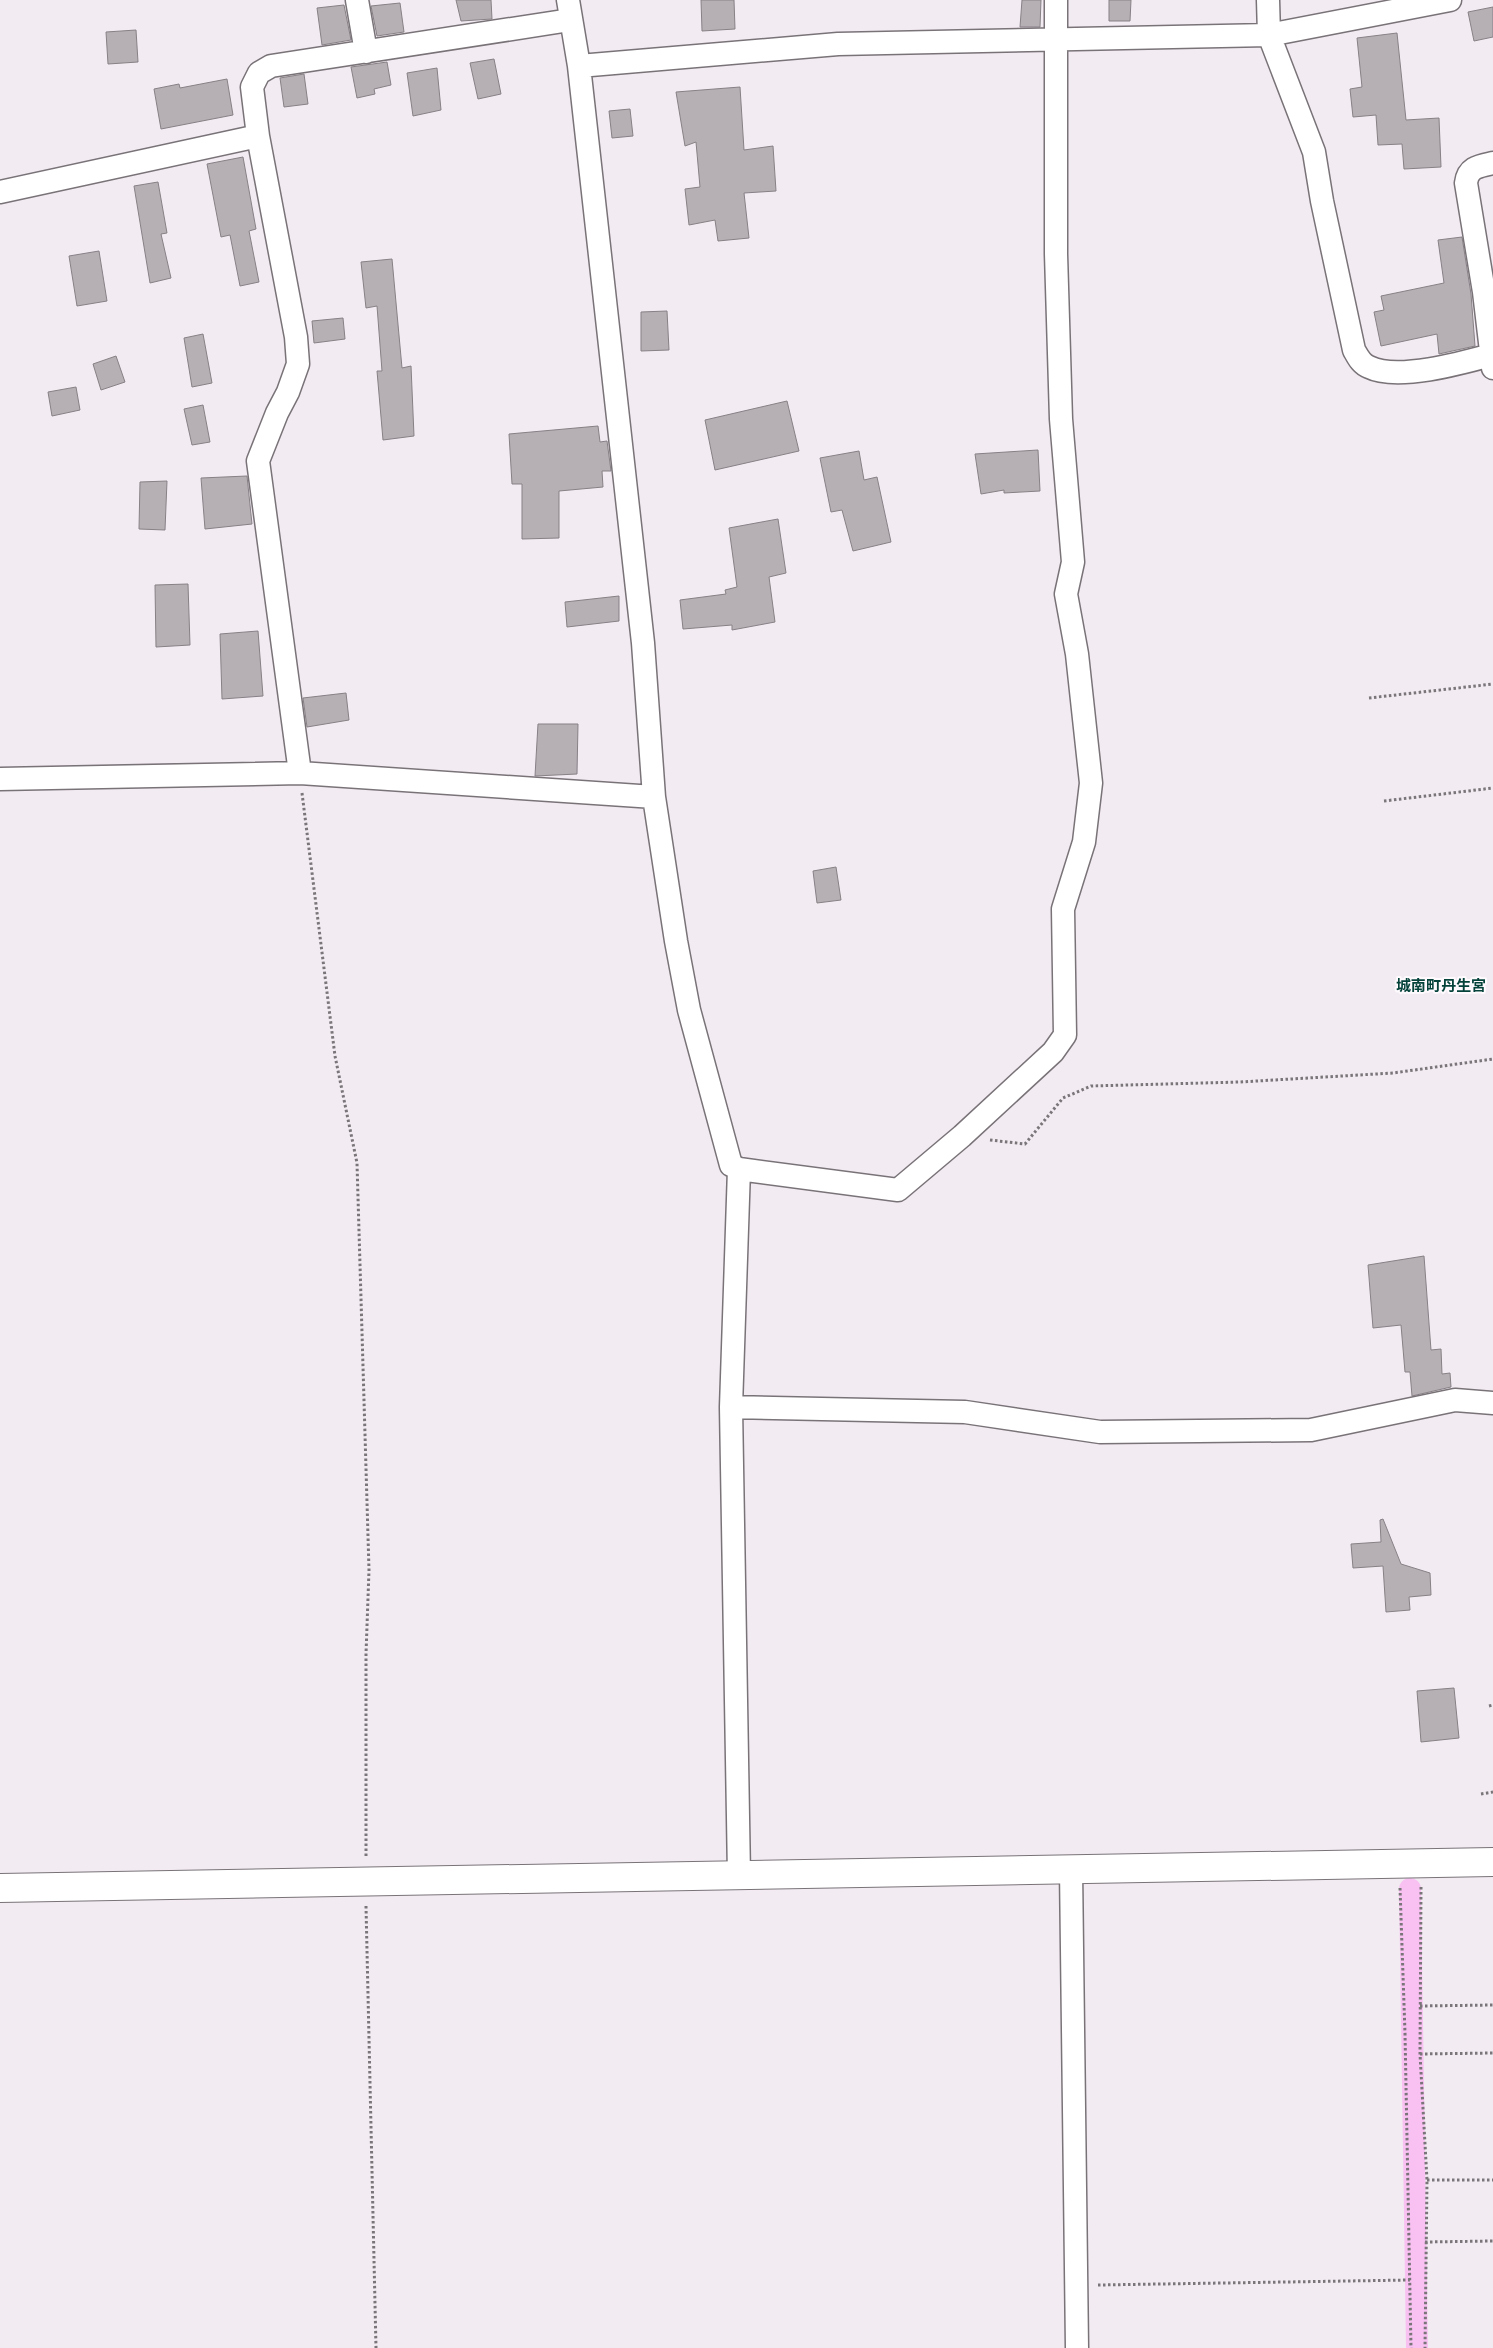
<svg xmlns="http://www.w3.org/2000/svg" width="1493" height="2348" viewBox="0 0 1493 2348" font-family="'PT Sans Narrow','Noto Sans JP',sans-serif">
<rect width="100%" height="100%" fill="#f2ecf2"/>
<g fill="none" stroke-linecap="round" stroke-linejoin="round">
<path stroke="#f8c1f2" stroke-width="22" d="M1410,1889L1417,2348"/>
</g>
<path fill="#b6b0b5" stroke="#878186" d="M456,0H491L492,19L461,21Z
M701,0H734L735,29L702,31Z
M1022,0H1041L1040,27H1020Z
M1109,0H1131L1130,21H1109Z
M400,3L404,32L377,36L371,6Z
M344,5L351,40L322,45L317,8Z
M1493,7V37L1474,41L1468,12Z
M136,30L138,62L108,64L106,32Z
M1397,33L1406,120L1439,118L1441,167L1404,169L1402,144L1378,145L1376,115L1353,117L1350,89L1362,87L1357,38Z
M494,59L501,94L478,99L470,63Z
M387,62L391,85L374,89L375,94L357,98L351,67Z
M437,68L441,110L413,116L407,73Z
M304,74L308,104L284,107L280,78Z
M227,79L233,115L161,129L154,89L179,84L180,88Z
M740,87L744,150L773,146L776,191L744,193L749,238L718,241L715,220L689,225L685,189L700,187L696,142L685,146L676,92Z
M630,109L633,136L612,138L609,111Z
M243,157L256,229L249,231L259,282L240,286L230,235L221,237L207,164Z
M158,182L167,233L161,234L171,278L150,283L134,186Z
M1462,237L1471,294L1475,346L1439,354L1437,334L1381,346L1374,312L1384,310L1381,296L1444,283L1438,240Z
M99,251L107,301L77,306L69,256Z
M392,259L402,368L411,366L414,436L383,440L377,371H382L377,306L366,308L361,262Z
M667,311L669,350L641,351V312Z
M343,318L345,339L314,343L312,321Z
M203,334L212,383L192,387L184,338Z
M116,356L125,382L101,390L93,364Z
M76,387L80,410L52,416L48,392Z
M787,401L799,451L715,470L705,420Z
M203,405L210,442L192,445L184,409Z
M598,426L600,442L607,441L611,471H602L603,487L559,491V538L522,539V484H512L509,434Z
M1038,450L1040,491L1004,493V490L981,494L975,454Z
M859,451L864,480L877,477L891,542L853,551L842,510L831,512L820,458Z
M247,476L252,524L205,529L201,478Z
M167,481L165,530L139,529L140,482Z
M778,519L786,573L769,577L775,622L732,630V625L683,629L680,600L726,594L725,590L737,587L729,528Z
M188,584L190,645L156,647L155,585Z
M619,596V621L567,627L565,602Z
M258,631L263,696L222,699L220,634Z
M346,693L349,720L307,727L303,698Z
M538,724H578L577,774L535,776Z
M836,867L841,900L817,903L813,871Z
M1424,1256L1431,1350L1441,1349L1442,1374L1450,1373L1451,1387L1412,1396L1410,1372H1405L1401,1325L1373,1328L1368,1265Z
M1383,1519L1401,1564L1430,1573L1431,1595L1409,1597L1410,1610L1386,1612L1383,1566L1353,1568L1351,1544L1381,1542L1380,1520Z
M1454,1688L1459,1738L1421,1742L1417,1691Z"/>
<g fill="none" stroke-linecap="round" stroke-linejoin="round">
<g stroke="#797378" stroke-width="25">
<path id="minor" d="M357,0L366,52
M568,0L579,66L643,643L654,797L676,941L689,1010L731,1165L739,1169L898,1190L962,1136L1053,1052L1065,1035L1063,909L1084,842L1091,783L1077,654L1066,594L1073,562L1061,419L1056,254V0
M1268,0L1269,35L1314,152L1322,201L1354,350C1358,357 1361,364 1369,367C1397,381 1462,363 1491,355
M579,66L838,44L1269,35L1450,0
M1493,163C1479,166 1468,167 1466,183L1484,292L1493,368
M0,192L258,136
M300,773L258,461L277,413L288,392L298,364L296,337L258,136L252,87L259,73L271,66L570,20
M0,779L300,773L654,797
M731,1407L965,1412L1100,1432L1311,1430L1455,1400L1493,1403
M1071,1869L1077,2348
M739,1876L731,1407L739,1169"/>
</g>
<g stroke="#797378" stroke-width="30">
<path id="tertiary" d="M0,1888L1493,1862"/>
</g>
<path stroke="#797578" stroke-width="3" stroke-dasharray="2.5 2.5" stroke-linecap="butt" d="M1369,698L1493,684
M302,793L335,1056L357,1163L369,1570L366,1654V1858
M1384,801L1493,788
M990,1140L1025,1144L1063,1098L1091,1086L1240,1082L1393,1073L1493,1059
M1489,1706L1493,1705
M1481,1794L1493,1792
M1421,1887L1420,2054L1427,2180L1425,2348
M1400,1888L1405,2033L1411,2348
M366,1906L376,2348
M1420,2006L1493,2005
M1420,2054L1493,2053
M1427,2180H1493
M1425,2242L1493,2241
M1098,2285L1410,2280"/>
<use href="#minor" stroke="#fff" stroke-width="22"/>
<use href="#tertiary" stroke="#fff" stroke-width="28"/>
</g>
<g text-anchor="middle" stroke-width="4" stroke-linejoin="round" paint-order="stroke">
<g font-size="15" font-weight="bold" fill="#05433a" stroke="#fffafe">
<text x="1441" y="991">城南町丹生宮</text>
</g>
</g>
</svg>
